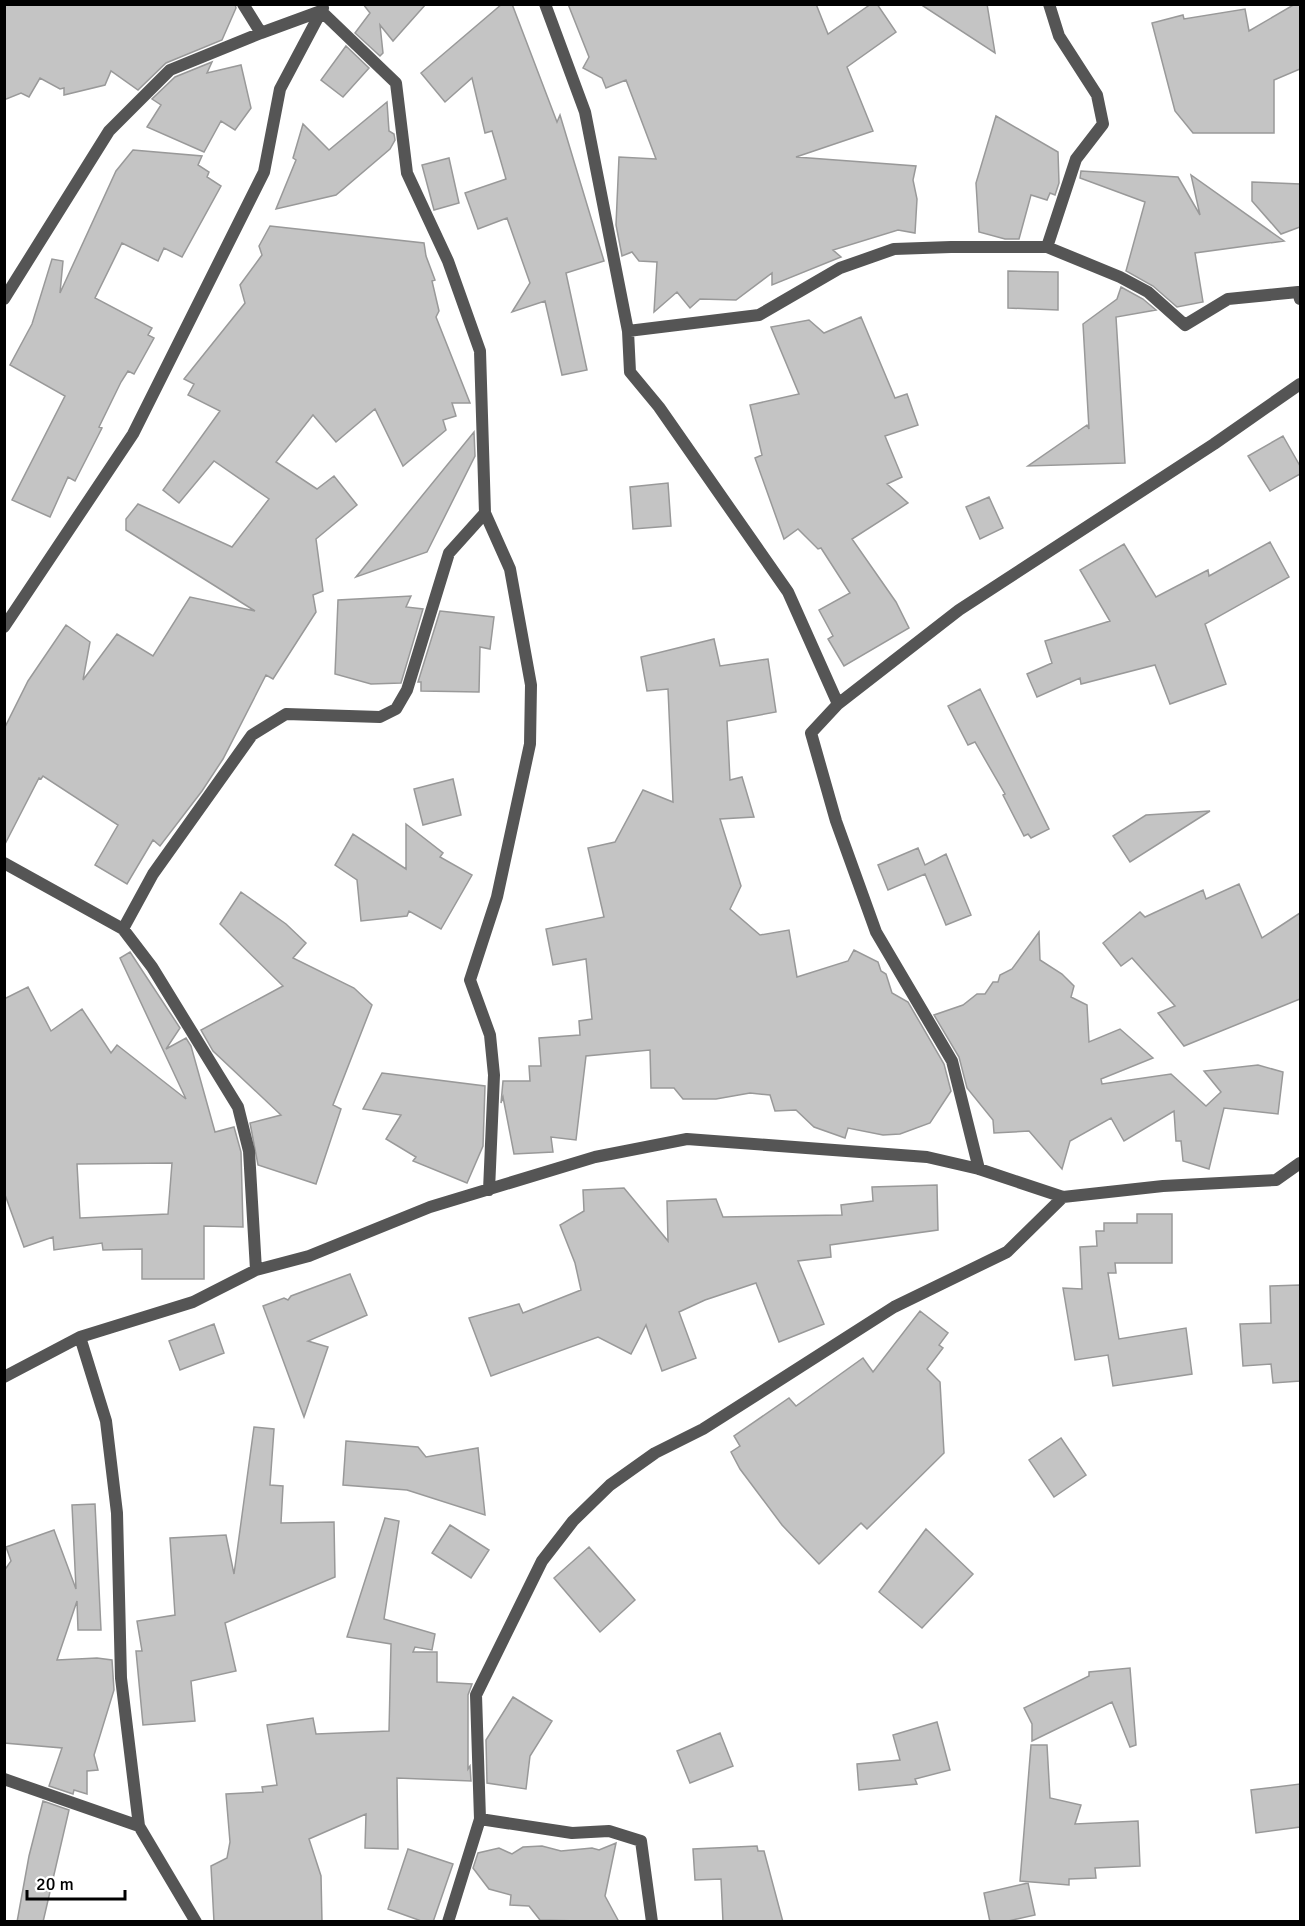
<svg xmlns="http://www.w3.org/2000/svg" width="1305" height="1926" viewBox="0 0 1305 1926" font-family="Signika,sans-serif">
<rect width="100%" height="100%" fill="#fff"/>
<path fill="#c4c4c4" stroke="#999" stroke-width="1.5" fill-rule="evenodd" d="M4,4H235L236,8L222,40L166,63L138,90L111,71L105,85L64,95V88L60,89L40,78L29,97L21,93L4,100Z
M363,4H426L393,41L380,25L383,53L380,56L355,33L370,13Z
M502,4H512L557,122L560,115L604,261L566,273L587,370L562,375L545,301L512,312L530,283L507,218L478,229L465,193L506,179L492,131L485,133L472,78L445,102L421,73Z
M568,4H816L828,34L871,4H877L896,32L847,67L873,131L796,157L916,166L913,180L917,199L915,233L898,230L833,250L841,257L772,285V273L736,300L700,299L690,308L677,292L654,312L657,262L639,261L632,252L622,256L616,225L619,157L656,159L626,80L606,88L602,78L583,68L589,57Z
M920,4H987L995,53Z
M1295,4H1300V69L1274,80V133H1193L1175,111L1152,23L1183,15L1184,19L1245,9L1249,31Z
M346,46L369,68L343,97L321,80Z
M212,62L207,73L241,65L251,108L235,130L221,121L204,152L147,127L161,105L152,99L175,77Z
M387,102L389,131L394,134L395,140L390,149L336,195L276,209L296,160L293,158L303,124L329,150Z
M996,116L1058,152L1059,183L1055,195L1050,193L1047,200L1031,195L1019,239H1005L979,232L976,183Z
M133,150L202,156L198,165L209,172L207,177L221,186L182,257L164,248L158,261L122,243L95,298L152,328L148,335L154,338L134,374L128,371L121,382L99,427L102,428L75,481L68,477L50,517L12,500L65,396L10,365L32,324L52,259L63,261L60,293L116,171Z
M449,158L459,203L434,210L422,165Z
M1081,171L1178,177L1200,215L1191,175L1284,241L1195,253L1203,302L1177,307L1153,286L1126,271L1145,202L1080,178Z
M1252,182L1300,184V227L1281,234L1252,201Z
M270,226L424,243L426,256L435,280L432,281L439,311L436,317L470,403H452L456,416L443,420L446,430L403,466L375,409L336,442L313,415L276,462L317,489L334,476L357,505L316,539L323,591L313,595L316,612L273,679L266,675L223,759L202,791L160,846L153,840L127,884L95,865L118,825L43,776L41,779L39,778L4,846V729L28,681L66,625L90,642L83,680L117,634L153,656L190,597L255,611L126,530V519L138,504L232,547L269,499L214,461L179,503L163,490L220,411L188,395L194,384L184,379L245,303L240,285L262,255L259,246Z
M1008,271L1058,272V310L1008,308Z
M1121,287L1143,299L1156,310L1116,317L1125,463L1028,466L1087,425L1089,429L1083,324L1117,299Z
M861,317L895,398L907,394L918,425L885,436L902,477L887,484L908,503L852,539L896,602L909,628L844,666L828,639L833,636L819,610L850,593L821,548L818,549L798,529L784,539L755,458L762,455L750,405L799,394L771,327L809,320L824,333Z
M474,432L475,456L427,552L356,577Z
M1283,436L1300,466V474L1270,491L1248,456Z
M668,483L671,526L633,529L630,487Z
M989,497L1003,528L980,539L966,507Z
M1270,542L1289,577L1205,624L1226,684L1170,704L1155,665L1081,684L1080,678L1037,697L1027,674L1052,663L1045,641L1110,621L1080,570L1124,544L1156,597L1208,570L1209,576Z
M411,596L406,607L423,609L401,683L371,684L335,674L338,600Z
M440,611L494,617L490,649L480,647L479,692L421,691V682H418Z
M714,639L720,666L768,659L776,712L727,721L730,780L742,777L754,817L720,819L741,886L730,909L760,935L789,930L797,977L848,961L854,950L878,962L881,971L886,974L892,993L908,1002L944,1064L951,1091L930,1123L900,1134L883,1135L848,1128L845,1138L814,1127L796,1110L775,1111L770,1095L750,1093L716,1099H683L674,1088H651L650,1050L586,1056L576,1140L551,1137L553,1152L514,1154L503,1097L501,1103L503,1081H530L529,1066H541L539,1038L580,1035L579,1021L592,1019L586,959L553,965L546,929L604,917L588,848L615,842L643,790L673,802L668,689L647,691L641,657Z
M980,689L1049,829L1031,838L1028,834L1024,836L1003,795L1005,794L975,742L968,745L948,706Z
M453,779L461,815L423,825L414,789Z
M1210,811L1130,862L1113,836L1146,815Z
M406,824L443,853L440,857L472,875L441,929L409,911L407,916L361,921L357,880L335,865L353,834L406,869Z
M918,848L925,865L946,854L971,915L946,925L925,874L888,890L878,865Z
M1239,884L1262,938L1300,913V999L1184,1046L1158,1013L1175,1006L1132,958L1121,966L1103,943L1140,912L1145,917L1203,890L1206,899Z
M241,892L286,924L306,943L293,958L354,988L372,1005L333,1105L341,1109L316,1184L258,1165L250,1123L281,1115L213,1051L201,1030L283,986L220,924Z
M1039,932L1040,960L1062,974L1074,986L1071,997L1087,1005L1089,1042L1120,1029L1153,1058L1101,1079L1102,1084L1171,1074L1206,1106L1221,1092L1204,1071L1258,1065L1283,1072L1278,1114L1224,1108L1209,1169L1183,1161L1181,1141H1176L1174,1111L1124,1141L1111,1118L1070,1141L1062,1169L1029,1131L994,1133L993,1120L967,1088L959,1057L934,1015L963,1005L977,994H985L993,982H998L1000,975L1012,969Z
M130,952L180,1028L166,1049L186,1038L191,1046L215,1132L234,1127L241,1152L243,1227L204,1226V1279H142V1249L103,1250L102,1243L54,1250L53,1237L24,1247L4,1192V999L28,987L51,1031L82,1009L111,1053L117,1045L186,1099L120,958ZM172,1163L168,1214L80,1218L77,1164Z
M382,1073L485,1086L483,1146L467,1183L413,1161L416,1157L386,1139L401,1115L363,1109Z
M937,1185L938,1230L830,1245L831,1257L798,1261L824,1324L779,1342L756,1283L705,1300L679,1312L696,1358L662,1371L646,1325L631,1354L598,1337L491,1376L469,1318L519,1304L523,1313L581,1290L575,1263L560,1225L584,1211L583,1190L624,1188L668,1241L667,1201L716,1199L723,1217L842,1215L841,1205L873,1201L872,1187Z
M1137,1214H1172V1263H1115L1116,1273H1108L1119,1339L1186,1328L1192,1374L1113,1386L1108,1355L1075,1360L1063,1288L1082,1289L1080,1247L1097,1246L1096,1231H1104V1223H1137Z
M350,1274L367,1315L308,1341L328,1347L304,1417L263,1306L284,1298L288,1300L291,1296Z
M1300,1285V1381L1273,1383L1271,1364L1243,1366L1240,1324L1271,1323L1270,1286Z
M920,1311L948,1333L939,1345L943,1348L927,1369L940,1382L944,1453L867,1529L861,1523L819,1564L782,1525L740,1469L731,1452L740,1446L734,1436L789,1398L796,1406L863,1358L873,1372Z
M214,1324L224,1353L180,1370L169,1341Z
M254,1427L274,1429L270,1485L283,1486L281,1523L334,1522L335,1577L225,1623L236,1671L191,1681L195,1721L143,1725L136,1651H142L137,1621L175,1615L170,1538L226,1535L234,1574Z
M1061,1438L1086,1475L1054,1497L1029,1460Z
M346,1441L418,1447L426,1457L478,1448L485,1515L407,1490L343,1485Z
M95,1504L101,1630H78L77,1601L57,1660L97,1658L112,1660L114,1690L94,1755L98,1770L87,1771V1794L74,1790L73,1794L49,1786L62,1748L4,1743V1571L11,1561L6,1547L54,1530L76,1589L72,1505Z
M385,1518L399,1521L384,1619L435,1634L432,1650L415,1647L413,1652H437V1682L472,1684L468,1695V1769L470,1766L471,1781L397,1778L398,1849L365,1848L366,1814L309,1839L321,1876L322,1922H214L211,1866L227,1858L230,1842L226,1794L263,1792L262,1787L277,1785L267,1725L313,1718L316,1734L389,1731L391,1644L347,1637Z
M450,1525L489,1550L471,1578L432,1553Z
M926,1529L973,1574L922,1628L879,1592Z
M589,1547L635,1600L600,1632L554,1578Z
M1130,1668L1136,1745L1130,1747L1112,1702L1032,1741V1724L1024,1708L1089,1676V1672Z
M513,1697L552,1721L530,1756L526,1789L487,1783L486,1740Z
M937,1722L950,1770L915,1779L917,1784L859,1790L857,1764L900,1760L893,1735Z
M720,1733L733,1766L690,1783L677,1751Z
M1031,1745H1047L1050,1798L1081,1805L1075,1824L1138,1821L1140,1866L1095,1868L1096,1878L1069,1879V1885L1020,1881Z
M1300,1784V1827L1256,1833L1251,1790Z
M43,1801L69,1810L43,1922H17L29,1856Z
M616,1843L605,1896L619,1922L540,1920L529,1906L510,1905L511,1895L489,1889L473,1868L478,1853L499,1848L512,1854L523,1847L542,1846L561,1851L592,1848L599,1850Z
M757,1846L758,1851H764L783,1922H723L721,1879L695,1880L693,1849Z
M408,1849L453,1864L433,1922H424L388,1909Z
M1028,1883L1035,1915L1004,1922H990L984,1893Z"/>
<g fill="none" stroke-linecap="round" stroke-linejoin="round">
<path stroke="#555" stroke-width="12" d="M243,4L261,33L321,11L396,83L407,173L448,261L480,351L485,513L510,569L531,685L530,744L497,897L470,980L490,1035L494,1075L489,1190
M545,4L585,112L628,331L630,372L659,407L788,592L838,704L811,733L836,821L876,932L952,1061L979,1169
M1047,247L1076,159L1103,124L1097,95L1059,36L1049,4
M4,299L109,131L170,70L261,33
M628,331L759,315L840,268L894,249L951,247H1047L1120,277L1148,292L1185,325L1228,299L1298,292L1300,299
M4,627L133,434L264,172L280,89L323,8
M838,704L959,610L1214,444L1300,384
M4,863L123,929L152,967L238,1107L249,1151L256,1270
M123,929L153,874L252,735L286,714L380,717L396,709L407,690L449,553L485,513
M80,1337L106,1421L117,1513L121,1678L139,1826L196,1922
M4,1377L80,1337L193,1302L256,1270L309,1256L430,1207L595,1157L687,1139L927,1157L979,1169L1063,1197L1163,1186L1276,1180L1300,1163
M4,1779L139,1826
M480,1819L572,1833L609,1831L641,1841L652,1922
M448,1922L480,1819L476,1695L542,1561L573,1521L610,1485L655,1453L703,1429L894,1307L1007,1252L1063,1197"/>
</g>
<rect width="1305" height="1926" fill="none" stroke="#000000" stroke-width="12"/>
<path d="M27 1890v9h98v-9" fill="none" stroke="#000000" stroke-width="3"/>
<text x="36" y="1890" font-size="18" fill="#000000" stroke="#ffffff" stroke-width="4.5" paint-order="stroke">20 m</text>
</svg>
